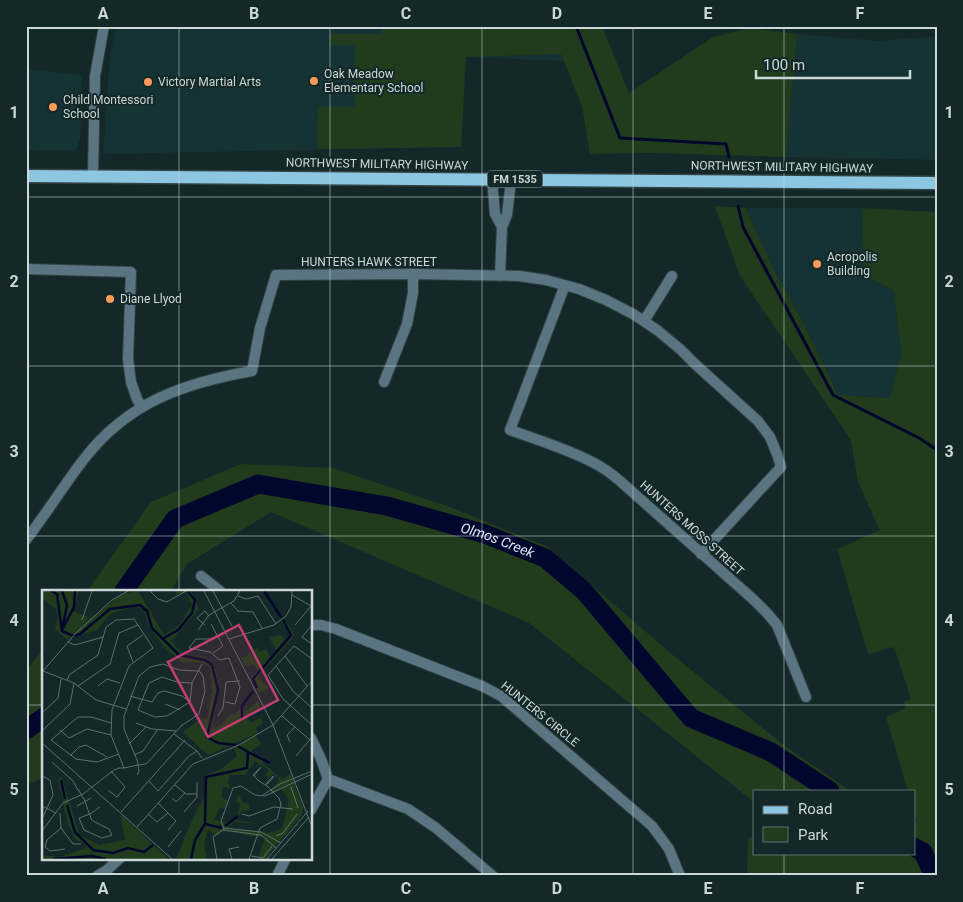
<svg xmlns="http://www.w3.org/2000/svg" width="963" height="902" viewBox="0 0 963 902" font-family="Roboto,sans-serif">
<rect width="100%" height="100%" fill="#152829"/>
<path fill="#153234" d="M116,26H551L564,61L466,57L461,147L103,154L110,54Z
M797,34L879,41L937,36V160L786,157Z
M26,69L82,75L80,140L76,149L74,151L26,150Z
M746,208H862L864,275L894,291L901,354L891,398L838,395L803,322L773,268Z"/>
<path fill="#213b1d" d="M382,26H602L629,93L713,37L750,28L797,34L786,157L651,153L590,154L582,106L561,54L466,57L461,147L317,149L318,107H355V45H329V34H382Z
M715,206L746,208L773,268L803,322L838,395L890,398L901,354L894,291L864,275L862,208L937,212V876H747L748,839L754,836V853H914V821H917L914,811V791H908L886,717L906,708L904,702L911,699L894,647L868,654L837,549L880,530L858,482L851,440L740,276Z
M241,464L333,468L450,507L546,546L674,656L781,743L850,791H754V802L529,623L271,512L187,564L171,591H87L151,502Z
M44,648V778L26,785V671Z"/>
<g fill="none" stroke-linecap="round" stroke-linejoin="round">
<path stroke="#00062c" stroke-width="3" d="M576,26L620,138L726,144L729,157
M738,206L743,227L833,395L919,438L937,450"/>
<g stroke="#00062c" stroke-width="19">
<path id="s1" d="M124,591L175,519L258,484L387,506L485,534L545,558L584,591L691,718L771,752L830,791"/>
<path d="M26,730L44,717"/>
<path d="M914,847L923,852L934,876"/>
</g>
<g stroke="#324445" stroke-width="12">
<path id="minor" d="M93,175L95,76L104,26
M492,179L495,214L502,227
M26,269L131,272L128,359L131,382L137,399L141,406
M500,276L502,227L507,215L511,180
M565,285L510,430C538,440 568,449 594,463C604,468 612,474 620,481L754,600L767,613L777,625L806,697
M644,321L672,276
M384,382L407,324L413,293V274
M26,540C46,514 64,485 84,459C128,402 184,383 252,371L260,328L276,275L413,274L519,276L546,280L579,289L606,300L633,314L657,330L680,349L695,364L758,421L770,437L777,454L781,467L701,554
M201,576L220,591
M311,625H321L336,629L482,686L501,696L652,826L669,849L680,876
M311,738L321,759L328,779
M328,779L408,809L436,828L493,876
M311,810L328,779
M97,876L107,870L120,858
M277,876L286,858"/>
</g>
<g stroke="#324445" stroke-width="15">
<path id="primary" d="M26,176L937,183"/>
</g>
<use href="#minor" stroke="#5a7581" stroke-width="10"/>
<use href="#primary" stroke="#8cc6e0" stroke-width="12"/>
</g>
<path fill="none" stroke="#ccd8d8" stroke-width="1" stroke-opacity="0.55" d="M179,26V591M330,26V876M482,26V876M633,26V876M784,26V791M26,197H937M26,366H937M26,536H937M26,705H44M311,705H937M784,853V876M179,858V876"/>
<g fill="#fe9c57" stroke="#152829" stroke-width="2">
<circle cx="314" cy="81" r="5"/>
<circle cx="148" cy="82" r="5"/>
<circle cx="53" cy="107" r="5"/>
<circle cx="817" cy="264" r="5"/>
<circle cx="110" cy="299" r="5"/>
</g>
<g text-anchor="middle" stroke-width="4" stroke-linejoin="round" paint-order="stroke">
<rect fill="#152829" stroke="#95a3a4" stroke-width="1" x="487.5" y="170.5" width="55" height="17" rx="4"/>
<g font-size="11" font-weight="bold" fill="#ccd8d8">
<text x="515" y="183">FM 1535</text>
</g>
<g font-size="12" fill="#ccd8d8" stroke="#152829" text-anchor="start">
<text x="324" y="78">Oak Meadow<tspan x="324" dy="14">Elementary School</tspan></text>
<text x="158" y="86">Victory Martial Arts</text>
<text x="63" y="104">Child Montessori<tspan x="63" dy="14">School</tspan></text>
<text x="827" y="261">Acropolis<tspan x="827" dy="14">Building</tspan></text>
<text x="120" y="303">Diane Llyod</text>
</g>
<g font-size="12" fill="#ccd8d8" stroke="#152829">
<text transform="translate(377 164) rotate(1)" y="4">NORTHWEST MILITARY HIGHWAY</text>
<text transform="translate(782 167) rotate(1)" y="4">NORTHWEST MILITARY HIGHWAY</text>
<text x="369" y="266">HUNTERS HAWK STREET</text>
<text transform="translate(692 528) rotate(42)" y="4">HUNTERS MOSS STREET</text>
<text transform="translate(540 714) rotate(39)" y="4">HUNTERS CIRCLE</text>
</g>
<g font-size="14" font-style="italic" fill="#dbe5f3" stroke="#152829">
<text dy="5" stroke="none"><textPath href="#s1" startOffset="425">Olmos Creek</textPath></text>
</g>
</g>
<g transform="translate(42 590)">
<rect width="270" height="270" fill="#152829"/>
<path d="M0,1H37L31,21L48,28L34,40L80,4L96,1L122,45L138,34L150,15L144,2L134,5V1H149L157,19L129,51L141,64L164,67L174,80L177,100L170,140L180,134L189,123L192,125L198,119L210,99L201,116L203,121L206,120L216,111L219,117L205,128L209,133L219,127L221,133L214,138L216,143L166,165L141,142L156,131L154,127L165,129L170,102L168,77L160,73L139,72L122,57L106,35L102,20L93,16L68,24L55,40L24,49L13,39L16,29L14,19L2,10ZM242,29L253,45L216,87L227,98L217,103L209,87L216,81L211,74L204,77L198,66L203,67L208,62L210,66L214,64L212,59L215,58L217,62L224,59L228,67L234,60L227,47L238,45L243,49L247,44L239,31ZM214,146L219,154L209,161L240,190L248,184L261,217L260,225L223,269L216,267L223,248L182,241L173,246L166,239L162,253L165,269H134L153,223L163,206V186L179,179L195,166L192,158ZM213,171L227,180L223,185L227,188L231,184L237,190L226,206L239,198L247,210L240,239L226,243L186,238L192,232L218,234L194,230L200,220L207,221L208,214L200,212L197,204L194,211L198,214L196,224L192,229L183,232L172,230L178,217L183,219L185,210L180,208V200L181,196L189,200L186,192L188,185H203ZM19,186L38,245L57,255L83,250L78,224L127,269H1L0,265L18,267L44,258L43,254L33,249L26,234L16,190Z" fill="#213b1d" fill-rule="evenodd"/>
<path fill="none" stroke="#00062c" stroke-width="2.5" d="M9,1L15,4L20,41M20,1L25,15L20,41L31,46L38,44L68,19L98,15L105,21L110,38L137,65L163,70L170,75L176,100L165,147L176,153L194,155M222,1L239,27M20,40L32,17L33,1M120,49L136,40L150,23L153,10L146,2M215,98L211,89L249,45L241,30M200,129V116L211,101M206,162L228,173M19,190L23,209M25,215L33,242L51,260L71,263L86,258L102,262L111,255M163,234L180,238M183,236L196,226M11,269L50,266L64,269M149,269L153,250L163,234L164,187L205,178L206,162L196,156"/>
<path fill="none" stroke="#5e6e6f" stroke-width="1" d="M108,1L116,9L125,12L144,1M162,1L231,135L270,237M171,1L190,36M250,5L269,16M196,6L204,9L216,6L234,34M189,13L196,21L211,22L220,38M40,30L50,1M169,34L181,56L171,63M163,35L155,28L163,21L167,26M253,35L270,15M270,35L260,47L270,54M156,40L167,25L192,11L198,1M187,49L232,35L244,26L249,17L250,1M26,52L33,55L61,47M243,66L265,96M270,69L252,56L226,85L241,109L270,135M91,72L85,56L101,45M234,76L251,101L270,118M1,81L32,93L54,110L84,119M0,82L34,43L70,10L86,1M120,87L135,92L150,93L148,112L125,126L113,127L96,120L107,93ZM25,91L27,85L56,65L64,37L74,30L92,29L111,58L87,76L70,120L69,145L82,178M150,93L160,74M36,96L68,74L77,43L96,35M56,96L65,89L78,93M88,106L110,112L116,103L122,101L140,106L148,112M183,112L193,114L198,97L187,68L178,70L168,62L147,58L154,49H169L183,42M123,114L138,120M0,123L16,108L19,89M176,126L181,118L184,92L198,91M240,126L268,150M69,133L49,127H36L9,150L34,169L55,172L77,164M94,133L110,139L134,141M18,140L27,148L45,139L69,145M0,141L28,114L32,93M132,144L155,161L160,168M248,152L245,145L253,137M0,153L130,269M87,154L104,137M92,165L101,161L116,139M28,166L37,157L44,155L65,167M254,166L270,147M10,172L31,191L36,200M0,186L8,190L11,205L0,229M107,191L116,201L147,166L155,161M133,195L144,204H155M224,195L231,188V186L224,194M249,197L256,218M36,199L43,211L47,223L48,224L49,229L51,231L67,239L70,245L60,248L42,240L37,228L48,224L58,217M66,200L75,207L83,197L69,181M221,205L238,194L270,181M130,208L134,212L143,203M116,213L134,231L126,240M0,216L14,223M35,216L49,208M79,222L143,150M142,222L155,207V192M18,223L19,238L31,254H39M106,224L115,232L126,223M200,224L207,226L232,217L251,219M95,237L151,174L197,155L231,135L270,91M19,238L5,250L3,257L8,261L23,259M182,238L219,242L239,253M181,240L219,245L234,258M0,241L21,213L41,204L72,180L77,178H82L96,175L103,174L105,173L139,136L157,124L163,101L161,86L157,81L137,80L121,74L108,77L97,86L82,126V139L95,170L96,175L97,181L95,185M234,246L241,243L255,224M126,257L139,241M209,266L221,268L230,256M175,269L171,247L182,239L179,231L191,198L199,196L213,205L223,206L270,184M190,269L187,259L197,257M207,269L218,238L235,229L239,214L237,208L225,196L217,191L211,185L219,177L212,186M225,269L266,221M230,269L267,227"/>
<path fill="#c43e74" fill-opacity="0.15" stroke="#c43e74" stroke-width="2.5" d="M197,35L236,110L166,147L126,72Z"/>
<rect width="270" height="270" fill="none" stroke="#ccd8d8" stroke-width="2.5"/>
</g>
<rect width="963" height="902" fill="none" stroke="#152829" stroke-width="55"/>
<rect x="753" y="790" width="162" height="65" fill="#152829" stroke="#5e6e6f"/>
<rect x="763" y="806" width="25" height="8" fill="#8cc6e0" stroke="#5e6e6f"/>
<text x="798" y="814" font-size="15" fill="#ccd8d8">Road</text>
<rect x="763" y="827" width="25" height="15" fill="#213b1d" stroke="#5e6e6f"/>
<text x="798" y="840" font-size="15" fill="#ccd8d8">Park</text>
<path d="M756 70v8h154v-8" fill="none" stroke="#ccd8d8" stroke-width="2.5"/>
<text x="763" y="70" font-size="15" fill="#ccd8d8" stroke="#152829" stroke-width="4" paint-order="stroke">100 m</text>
<rect x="28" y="28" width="908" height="846" fill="none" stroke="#ccd8d8" stroke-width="2"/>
<g font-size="16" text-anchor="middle" font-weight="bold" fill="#ccd8d8">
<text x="103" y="19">A</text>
<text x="254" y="19">B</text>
<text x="406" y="19">C</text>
<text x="557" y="19">D</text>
<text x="708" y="19">E</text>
<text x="860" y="19">F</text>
<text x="14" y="118">1</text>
<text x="949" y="118">1</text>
<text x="14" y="287">2</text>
<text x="949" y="287">2</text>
<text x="14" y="457">3</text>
<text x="949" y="457">3</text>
<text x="14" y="626">4</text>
<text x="949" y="626">4</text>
<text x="14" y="795">5</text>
<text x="949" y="795">5</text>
<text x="103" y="894">A</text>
<text x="254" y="894">B</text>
<text x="406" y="894">C</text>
<text x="557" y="894">D</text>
<text x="708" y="894">E</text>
<text x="860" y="894">F</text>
</g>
</svg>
